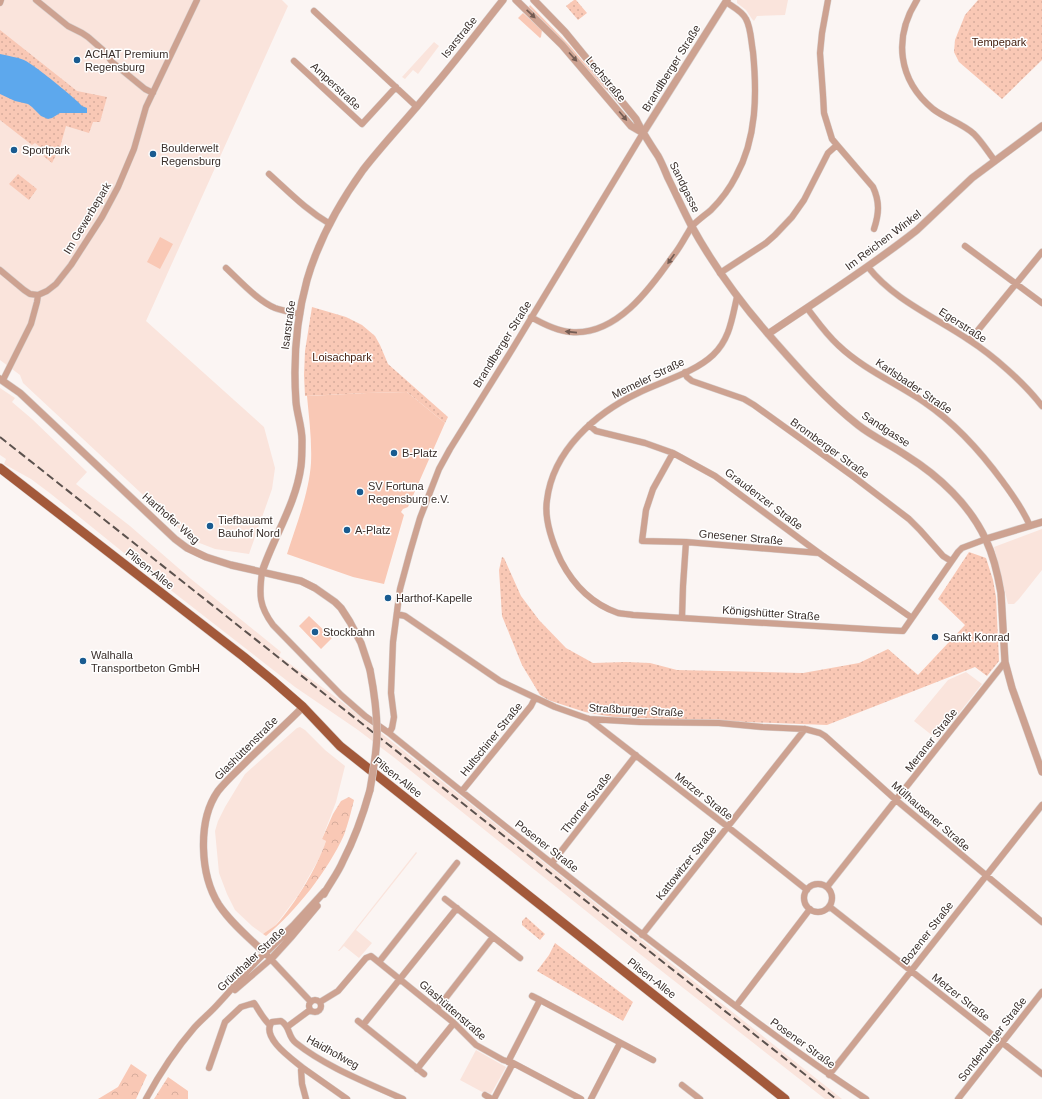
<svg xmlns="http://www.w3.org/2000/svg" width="1042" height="1099" viewBox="0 0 1042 1099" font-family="Helvetica,sans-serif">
<defs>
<pattern id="forest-crowns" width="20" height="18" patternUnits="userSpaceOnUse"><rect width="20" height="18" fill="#f9c8b5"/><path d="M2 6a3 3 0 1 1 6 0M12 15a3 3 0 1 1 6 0" fill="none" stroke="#d6ac9c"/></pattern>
<pattern id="park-dots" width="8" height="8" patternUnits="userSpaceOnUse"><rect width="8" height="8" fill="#f9c8b5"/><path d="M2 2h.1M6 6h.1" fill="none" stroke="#d6ac9c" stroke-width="1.8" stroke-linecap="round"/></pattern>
</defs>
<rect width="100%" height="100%" fill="#fbf5f3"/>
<path fill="#fae4dc" d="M0,0H282L288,6L146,321L264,427L275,468L272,489L249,554L215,549L197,542L186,535L23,383L20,375L0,360Z
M737,0H788L785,15L757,16L754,21L752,19L746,10L737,3Z
M434,42L439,46L418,74L413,70L405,79L402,77Z
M0,388L15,398L12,402L32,419L87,472L76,484L130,526L191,579L281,652L279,656L337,698L842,1099H825L631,947L396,759L358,730L295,687L150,574L51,494L31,479L4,464L6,459L0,455Z
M1042,529V570L1019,599L1014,604H1008L994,547Z
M966,672L982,684L938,740L914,721L948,680Z
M300,727L305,730L325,750L345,766L336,802L322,839L326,841L321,855L299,894L275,926L263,934L252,926L235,910L227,894L219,873L215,831L218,821L225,807L245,774L297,728Z
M416,852L417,853L356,930L372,943L359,958L344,946L339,951H338Z
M476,1050L506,1067L491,1094L487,1092L486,1094L460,1080Z"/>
<path fill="#f9c8b5" d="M530,5L570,46L609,92L605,89L564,43L529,7Z
M523,13L542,30L541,37L540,38L518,18Z
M160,237L173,244L160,269L147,262Z
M407,392L445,423L408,507L403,509L401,512L404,515L384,584L353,577L287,554C296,526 309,493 311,463C312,440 309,418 307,396L367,393Z
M309,616L332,638L321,649L299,626Z"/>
<path fill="url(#forest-crowns)" d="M349,797L354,800C351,812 348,824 344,835C327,872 297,910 266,936L263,934C267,931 272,928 276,925C295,904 317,868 326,841L322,839L333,814L341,801Z
M131,1064L147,1075L136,1099H98L118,1087Z
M168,1077L188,1091V1099H154Z"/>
<path fill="url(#park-dots)" d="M574,0H576L587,13L578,20L566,6Z
M978,0H1042V60L1002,99L959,62L954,52L955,40L965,15Z
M0,30L77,91L107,97L100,122H93L89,133L66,126L60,147L52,163L36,150L39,146L35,143L32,145L0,120Z
M18,174L37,189L29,200L9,184Z
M312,307L346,317L362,325L375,336L380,345L388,364L448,417L445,423L407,392L367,393L305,396L304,375L305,351Z
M969,552L986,558L993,580L996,597L999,661L987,676L975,667L827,725L613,717L585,712L548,700L540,695L522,665L502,616L499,570L502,557L504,558L521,596L539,620L566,648L593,663L626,662L650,663L677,670L803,673L859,663L888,649L918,675L965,625L938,599Z
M526,917L545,934L540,940L522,925V921Z
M555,943L633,1002L623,1021L537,971L549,955Z"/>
<path fill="#5da8ed" d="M0,54C8,56 17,57 24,60C32,63 79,101 82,106L87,108V113H60L52,118L48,119L41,116L32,107L28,104L15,101L0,94Z"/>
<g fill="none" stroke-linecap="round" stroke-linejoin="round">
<g stroke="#d8d1cf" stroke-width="7">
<path id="minor" d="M36,0L68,26L82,33L88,37L104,51L112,62L145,89L153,93
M828,0L822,33L820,53L823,95L824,113L832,139L837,145L873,187C880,202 879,214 874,229
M917,0C893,38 898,80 933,109C946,119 962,123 974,134C982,142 988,152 995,161
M0,3L1,0
M314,11L417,107
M294,61L362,124L396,87
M269,174C289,192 306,210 330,224
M965,246L1042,303
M868,267C894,300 935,317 969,340C994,356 1024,383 1042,406
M226,268C240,281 258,301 275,308C283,311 291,312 300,314
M0,270L24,290L30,294L38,295L47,291L56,284L71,265L102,217L118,187L134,149L146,107L197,0
M720,273L766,243L775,235L792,217L804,200L828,153L837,145
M737,297C732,318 730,339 713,355C694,373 662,381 638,393C596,413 553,450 547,500C544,519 553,544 561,561C573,584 592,604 618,613C623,614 628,614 633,615L882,630L903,631L958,552L962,548L986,539
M807,308C817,321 826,334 838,345C863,369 896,383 924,402C955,423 981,452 1003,482C1013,496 1023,509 1030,526
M531,317C543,324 557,331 571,332C616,336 650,289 673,256C678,250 682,243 686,236C688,233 690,229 692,226C698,220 705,215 711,210C721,200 730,188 736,176C757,138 757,93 753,52C751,41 751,28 746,19C742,11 733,7 726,2
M970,340L1042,252
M685,372L687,377L692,381L744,399L754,405L854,477L909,519L920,530L943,556L951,561
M3,380L31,324L37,302L38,295
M589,425L596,431L645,443L673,453L715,476L819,553L912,618
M673,453L653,489L646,510L642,541L686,542L819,553
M262,572C259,595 259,606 273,625L341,695L365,716L389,733C486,811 582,889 681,964C741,1011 802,1057 866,1099
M397,614L405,616L500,681L555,707L589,719L640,722L719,723L762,727L805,729L820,733L825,736L896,800L1042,922
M682,618L683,586L686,542
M589,719L728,827L807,890
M389,733L392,728L394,717L391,693L393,642L400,589L410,552L420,518L439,469L450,449L513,348L643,133
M462,791L531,706L535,698
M552,863L636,755
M804 898a14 14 0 1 1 28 0a14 14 0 1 1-28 0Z
M827,887L1005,662
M445,899L520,958
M830,907L1042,1074
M642,935L805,729
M379,962L457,863
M235,990L271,959
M532,996L540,1000
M309 1006a6 6 0 1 1 12 0a6 6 0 1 1-12 0Z
M320,1002L338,991L366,958L371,956L454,1023L476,1045L503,1060L513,1063L581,1099
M736,1006L810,909
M437,1009L493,937
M358,1021L424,1074
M363,1025L457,908
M287,1027L310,1010
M508,1062L540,1000L653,1060
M209,1068L225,1022L241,1007L254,1003C259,1010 263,1019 270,1025
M303,1068L347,1099
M417,1069L454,1023
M829,1075L1042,805
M682,1085L700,1099
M485,1095L492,1099
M146,1099C160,1073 175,1050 194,1028C201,1020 210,1013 218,1004C234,987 248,969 265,953L311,1002
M306,1099L302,1084L301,1070L303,1068C292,1059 260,1037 272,1022L281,1021C291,1027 287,1036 296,1043C326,1067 368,1083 403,1099
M494,1099L513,1063
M591,1099L620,1043
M958,1099L1042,992"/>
</g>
<g stroke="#d8d1cf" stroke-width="8">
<path id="tertiary" d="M516,0L562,45L631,126L643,133
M534,0L565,32L636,119C642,132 650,144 658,156C662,163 665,171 668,178C676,194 683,210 691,225C713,265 740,302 769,335C797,367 825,399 858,425C873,437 891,445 907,456C939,476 970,505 986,540C994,557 998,575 1001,593L1005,662L1012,688L1042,772
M643,133L727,0
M768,334C818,300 869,268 917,230L972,178L1042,126
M0,379L20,393L140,506L175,539L187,548L206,557L231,565L301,581L315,588L335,602L341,608L350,622L361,643L370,670
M986,539L1042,522
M262,572C274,536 296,504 301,466C302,458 302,448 302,440C302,427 297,414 296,402C293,360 296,320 307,280C318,242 340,202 363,170C384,143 408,118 430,91C455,62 479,30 503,0
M303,707C284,726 264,744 245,763C236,772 226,781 218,791C197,821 200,875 219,905C231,923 249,938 265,953L293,926L325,891
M324,894C330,883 338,873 343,861C355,838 363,815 370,790
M271,959L291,937L317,906"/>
</g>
<g stroke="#d8d1cf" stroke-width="10">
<path id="primary" d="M0,468L244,657L272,680L303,707L340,746L785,1099"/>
</g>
<use href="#minor" stroke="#cda291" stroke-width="6"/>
<use href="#tertiary" stroke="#cda291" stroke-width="7"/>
<use href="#primary" stroke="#a3593a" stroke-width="9"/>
<path stroke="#5c524e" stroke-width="2" stroke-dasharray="8 4" stroke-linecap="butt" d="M0,437L836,1099"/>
<g stroke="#d8d1cf" stroke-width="8" stroke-linecap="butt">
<path id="tertiary-bridge" d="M370,790C373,771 377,752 377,732C377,711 374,691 370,670"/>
</g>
<use href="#tertiary-bridge" stroke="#cda291" stroke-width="7"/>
</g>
<defs><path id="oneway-solid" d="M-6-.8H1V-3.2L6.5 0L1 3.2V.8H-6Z"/></defs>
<g fill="#745c53">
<use href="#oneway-solid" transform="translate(531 14) rotate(43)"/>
<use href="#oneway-solid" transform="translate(573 57) rotate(48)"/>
<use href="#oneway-solid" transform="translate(623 116) rotate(50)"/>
<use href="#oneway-solid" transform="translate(671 259) rotate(125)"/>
<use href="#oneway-solid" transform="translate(571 332) rotate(-174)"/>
</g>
<g fill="#195b90" stroke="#fff" stroke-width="1.5">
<circle cx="77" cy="60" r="4"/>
<circle cx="14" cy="150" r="4"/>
<circle cx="153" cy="154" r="4"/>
<circle cx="394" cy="453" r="4"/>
<circle cx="360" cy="492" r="4"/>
<circle cx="210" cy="526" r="4"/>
<circle cx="347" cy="530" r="4"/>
<circle cx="388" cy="598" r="4"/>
<circle cx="315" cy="632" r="4"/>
<circle cx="935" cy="637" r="4"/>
<circle cx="83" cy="661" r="4"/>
</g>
<g text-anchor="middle" stroke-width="3" stroke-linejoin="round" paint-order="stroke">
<g font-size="11" fill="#392e2a" stroke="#fff">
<text transform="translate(459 37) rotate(-51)" y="4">Isarstraße</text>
<text transform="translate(671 68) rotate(-58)" y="4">Brandlberger Straße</text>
<text transform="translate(606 79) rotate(50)" y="4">Lechstraße</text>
<text transform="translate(336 86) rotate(43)" y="4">Amperstraße</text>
<text transform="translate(685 187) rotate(64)" y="4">Sandgasse</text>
<text transform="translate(87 218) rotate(-59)" y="4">Im Gewerbepark</text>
<text transform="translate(883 240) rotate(-37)" y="4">Im Reichen Winkel</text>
<text transform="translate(288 325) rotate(-82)" y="4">Isarstraße</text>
<text transform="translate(963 325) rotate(33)" y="4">Egerstraße</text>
<text transform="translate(502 344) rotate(-58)" y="4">Brandlberger Straße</text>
<text transform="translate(648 378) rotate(-26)" y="4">Memeler Straße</text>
<text transform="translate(914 386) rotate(34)" y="4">Karlsbader Straße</text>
<text transform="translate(886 429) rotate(33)" y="4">Sandgasse</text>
<text transform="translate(830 448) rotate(36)" y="4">Bromberger Straße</text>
<text transform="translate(764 499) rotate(37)" y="4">Graudenzer Straße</text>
<text transform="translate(171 518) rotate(41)" y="4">Harthofer Weg</text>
<text transform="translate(741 537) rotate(5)" y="4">Gnesener Straße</text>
<text transform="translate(150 569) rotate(38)" y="4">Pilsen-Allee</text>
<text transform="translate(771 613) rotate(4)" y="4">Königshütter Straße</text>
<text transform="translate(636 710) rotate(3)" y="4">Straßburger Straße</text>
<text transform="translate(491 739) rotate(-51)" y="4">Hultschiner Straße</text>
<text transform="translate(931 740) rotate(-52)" y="4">Meraner Straße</text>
<text transform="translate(246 748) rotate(-45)" y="4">Glashüttenstraße</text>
<text transform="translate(398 777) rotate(38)" y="4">Pilsen-Allee</text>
<text transform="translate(704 796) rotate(38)" y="4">Metzer Straße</text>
<text transform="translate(586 803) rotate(-52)" y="4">Thorner Straße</text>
<text transform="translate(931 816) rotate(41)" y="4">Mülhausener Straße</text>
<text transform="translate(547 846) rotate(38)" y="4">Posener Straße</text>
<text transform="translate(686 863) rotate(-52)" y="4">Kattowitzer Straße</text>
<text transform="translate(927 933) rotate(-52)" y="4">Bozener Straße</text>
<text transform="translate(251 959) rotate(-43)" y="4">Grünthaler Straße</text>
<text transform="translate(652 978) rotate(38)" y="4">Pilsen-Allee</text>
<text transform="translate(961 997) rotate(38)" y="4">Metzer Straße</text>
<text transform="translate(453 1010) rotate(41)" y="4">Glashüttenstraße</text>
<text transform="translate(992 1039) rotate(-52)" y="4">Sonderburger Straße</text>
<text transform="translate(803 1043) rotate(36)" y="4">Posener Straße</text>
<text transform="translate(333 1052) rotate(29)" y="4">Haidhofweg</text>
</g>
<g font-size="11" fill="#452010" stroke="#fff">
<text x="999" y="46">Tempepark</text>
<text x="342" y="361">Loisachpark</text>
</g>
<g font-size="11" fill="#392e2a" stroke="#fff" text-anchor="start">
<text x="85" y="58">ACHAT Premium<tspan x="85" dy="13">Regensburg</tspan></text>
<text x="161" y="152">Boulderwelt<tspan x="161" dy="13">Regensburg</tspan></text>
<text x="22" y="154">Sportpark</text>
<text x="402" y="457">B-Platz</text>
<text x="368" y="490">SV Fortuna<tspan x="368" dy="13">Regensburg e.V.</tspan></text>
<text x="218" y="524">Tiefbauamt<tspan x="218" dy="13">Bauhof Nord</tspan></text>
<text x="355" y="534">A-Platz</text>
<text x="396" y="602">Harthof-Kapelle</text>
<text x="323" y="636">Stockbahn</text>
<text x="943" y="641">Sankt Konrad</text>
<text x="91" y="659">Walhalla<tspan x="91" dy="13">Transportbeton GmbH</tspan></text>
</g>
</g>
</svg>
